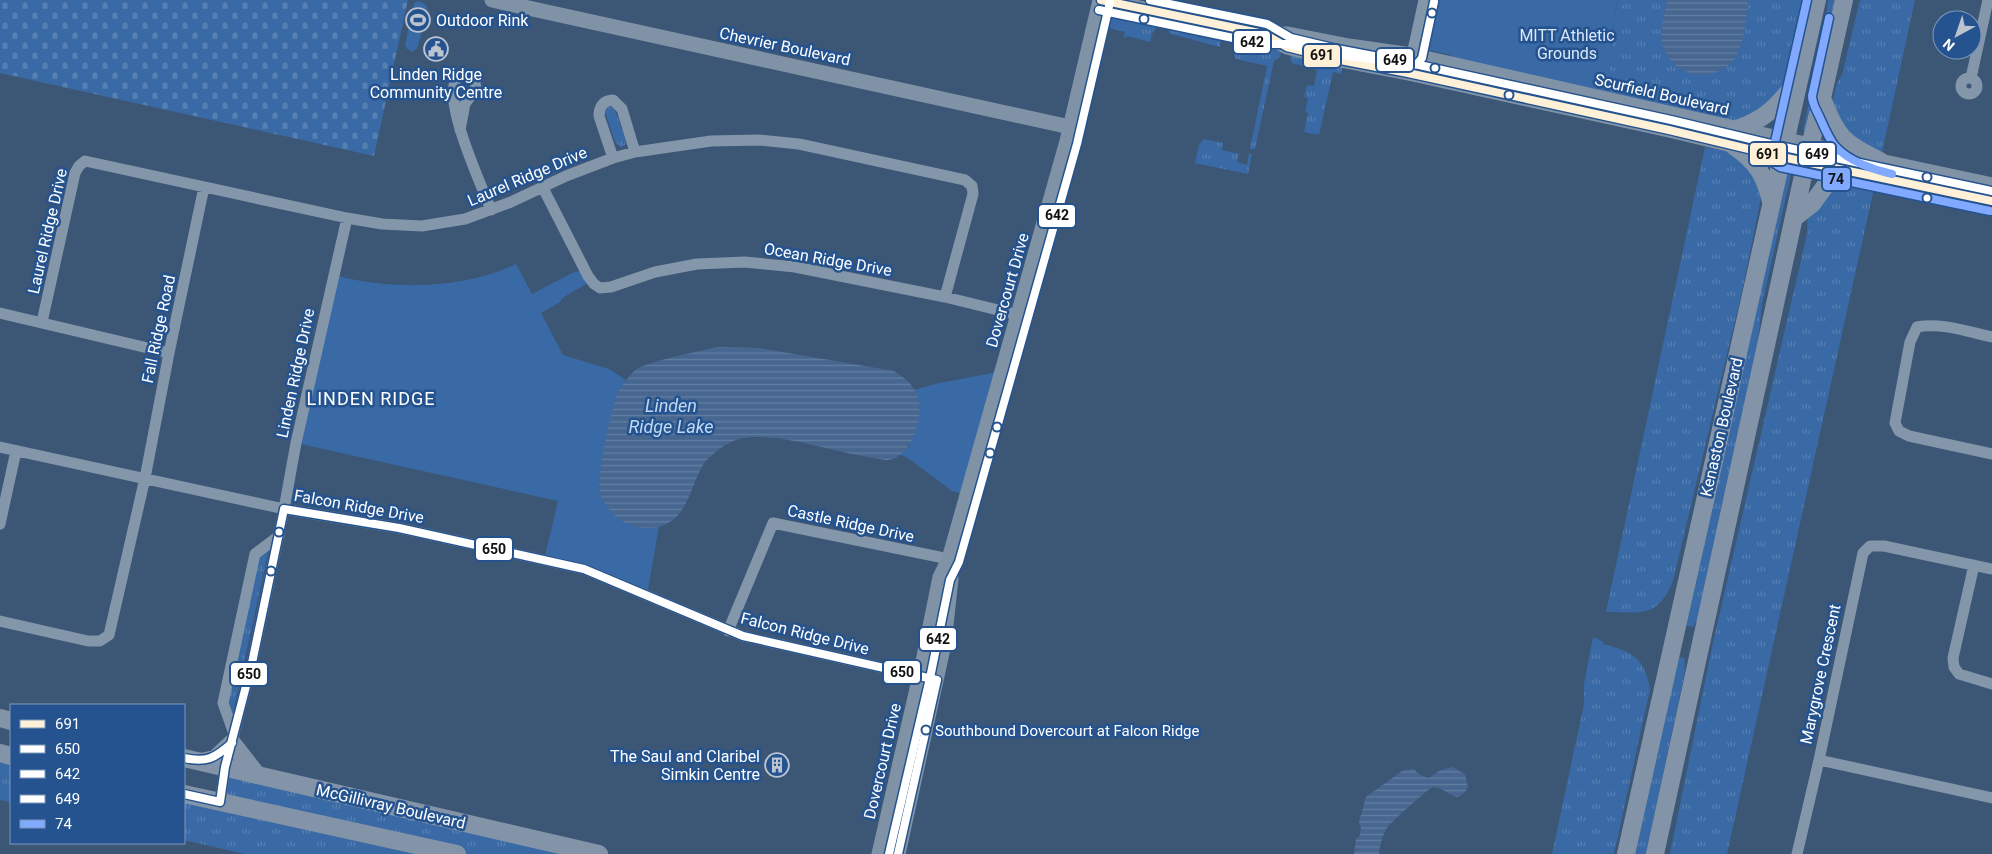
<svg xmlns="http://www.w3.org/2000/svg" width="1992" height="854" viewBox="0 0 1992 854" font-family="Roboto,sans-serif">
<defs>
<pattern id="grass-tufts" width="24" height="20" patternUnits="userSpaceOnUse" patternTransform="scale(1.25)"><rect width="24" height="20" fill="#396aa5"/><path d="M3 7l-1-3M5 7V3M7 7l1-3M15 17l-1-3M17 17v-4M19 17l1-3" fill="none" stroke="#5780b2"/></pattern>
<pattern id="cemetery-stones" width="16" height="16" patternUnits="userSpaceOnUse" patternTransform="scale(1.25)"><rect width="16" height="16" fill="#396aa5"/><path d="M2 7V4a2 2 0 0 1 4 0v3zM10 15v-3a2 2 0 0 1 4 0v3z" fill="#5780b2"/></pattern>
<pattern id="water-rules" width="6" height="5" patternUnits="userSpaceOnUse" patternTransform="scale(1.25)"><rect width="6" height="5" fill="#476791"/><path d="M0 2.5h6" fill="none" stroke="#637ea2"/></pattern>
</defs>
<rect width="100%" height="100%" fill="#3c5676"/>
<path fill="url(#grass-tufts)" d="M1617,0H1667C1662,26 1656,41 1674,64L1739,52L1749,0H1802L1788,64V82L1756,125L1605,100Z
M1828,0H1838L1806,131L1803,130L1825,28Z
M1860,0H1915L1881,157L1867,152L1834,120L1832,104L1834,95L1837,83L1842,75Z
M1118,10L1155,19L1157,27L1152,34L1150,42L1127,36L1126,38L1124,37L1125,32L1109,28L1113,11Z
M1177,23L1217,32L1221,36L1220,47L1171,34L1169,33V27Z
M1242,39L1278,48L1281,52L1280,57L1274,61L1255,149H1250L1267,66L1236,59L1234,56L1237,43Z
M1291,54L1342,67L1341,74L1333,72L1319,135L1304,132L1308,113L1305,112L1308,98L1304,97L1307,85L1314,86L1317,70L1292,63L1290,59Z
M610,106L615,110L626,141L625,145L621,147L615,142L605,111Z
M1204,139L1223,143L1222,150L1239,154L1237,162L1247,165L1249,153L1252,154L1248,174L1195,163L1199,145Z
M1705,147L1734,153L1756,171L1761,198L1742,291L1673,581C1657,619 1642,612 1606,612Z
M1787,174H1791L1762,304L1756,356L1700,616L1693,627L1685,625L1783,182Z
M1841,181L1875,184L1727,854H1670L1712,647L1807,234L1808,213Z
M269,548L232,717L227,705L259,557Z
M1593,637L1602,641L1603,644C1632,652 1644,656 1650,689L1614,854H1552L1584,704V684Z
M1678,657L1684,658L1685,672L1646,854H1635Z
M0,753L11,756V802L0,800Z
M225,767L599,854H245L184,840V794L220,802Z"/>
<path fill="url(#cemetery-stones)" d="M0,0H408L374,156L0,73Z"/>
<path fill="#396aa5" d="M1432,0H1617L1605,100L1451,62V55L1428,50L1425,32Z
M419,1L426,5L428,11L417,48L413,52L407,49L405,45L414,3Z
M516,264L532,294L574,272L580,271L588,283L562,298L560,302L541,313L563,355L609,369L626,380L618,394L600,477L651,528L659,526L647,595L544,560L558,501L296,443L333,275C390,290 462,290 516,264Z
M1002,371L968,495L952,491L908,458L899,454L909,447L919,401L914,390L935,384Z"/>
<path fill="url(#water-rules)" d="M1667,0H1749C1746,14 1744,42 1738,53C1721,87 1669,79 1662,42C1659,29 1665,13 1667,0Z
M718,347L759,348L894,371C906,379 917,387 919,402C922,422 911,457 888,460C883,460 875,458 869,457C833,453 761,425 729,443C721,447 707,458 703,465C689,489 687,525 651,528C628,530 606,514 600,492C596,476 611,412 617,395C621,386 630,374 638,368C642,366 648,365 652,363C674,356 695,352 718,347Z
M1452,767L1465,774L1468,788L1463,794L1458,797C1449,796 1442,786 1433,787C1430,787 1389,824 1387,828C1382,836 1380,845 1379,854H1354L1356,839L1360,835L1361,828L1359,822L1366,797L1402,771L1414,769L1420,775L1429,778L1439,771Z"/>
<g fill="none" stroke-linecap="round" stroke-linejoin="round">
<path stroke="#8496aa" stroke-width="11" d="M1408,73L1424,0
M1961 86a8 8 0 1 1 16 0a8 8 0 1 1-16 0Z
M1971,78L1988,0
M460,130L465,104L476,88L474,79L465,74C430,78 484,190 491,210
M613,158L599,116C599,107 603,100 613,100L622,109L635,152
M542,186L588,276L594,284L600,288L611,287L655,272L697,264L745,262L795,267L945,297L1018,315
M0,313L169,353
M42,322L75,173L79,166L85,161L347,218L382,224L422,226L465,219L511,202L566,176L613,158L635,152L711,141L759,140L799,144L965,180L972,186L973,194L945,297
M1992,337C1969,332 1941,322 1917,327L1910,342L1895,423L1899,431L1909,436L1992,454
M0,447L284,509L399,528L584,569L743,636L928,678
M0,524L16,451
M1974,565L1953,658L1954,667L1959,674L1992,684
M0,621L88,641H100L109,635L145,478L169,353L204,187
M728,631L773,523L949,559
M234,734L223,703L255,554L279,536
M1819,760L1992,798
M220,802L225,767L252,663L284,509L296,443L347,218
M1797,854L1819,760L1863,553L1870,546H1884L1992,569"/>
<path stroke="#8092a6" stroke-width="15" d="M492,0L1070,127
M1101,0L1264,34H1288L1349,46L1412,55L1880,161L1992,185
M1265,35L1287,47L1335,59L1408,73L1669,130L1782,157L1992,201
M879,854L920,676L940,577L949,559L1067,141L1100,0
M898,854L944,644L951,579L949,559"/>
<path stroke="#8394a9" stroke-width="18" d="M1822,98C1838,138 1841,141 1880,161
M1737,129C1767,118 1776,107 1796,83
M1734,146C1757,162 1764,174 1771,201
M1794,218L1812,204L1828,182L1835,177L1847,174L1876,177
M0,718L11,721
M0,753L11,756
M184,758L599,854
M201,762L215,759L232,743L257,775
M184,794L457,854
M1626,854L1817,0
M1655,854L1806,162L1822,98L1844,0"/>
<g stroke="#24538f" stroke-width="11">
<path id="bus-1" d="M1101,0L1264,34L1287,47L1335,59L1408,73L1669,130L1782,157L1992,201"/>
</g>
<g stroke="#24538f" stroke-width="11">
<path id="bus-2" d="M284,509L399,528L584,569L743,636L937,680L898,854
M184,758C207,763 215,758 232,743
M184,794L220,802L225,767L252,663L284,509"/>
</g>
<g stroke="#24538f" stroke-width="11">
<path id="bus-3" d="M1099,10L1262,44H1287L1348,56L1413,65L1418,63L1422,58L1434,2
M889,854L930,678L950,580L959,562L1077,144L1110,2"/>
</g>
<g stroke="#24538f" stroke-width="11">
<path id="bus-4" d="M1150,0L1267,24L1291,38L1337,49L1410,63L1671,120L1784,147L1992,191"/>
</g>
<g stroke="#24538f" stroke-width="11">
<path id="bus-5" d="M1807,0L1772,155L1774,163L1780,167L1990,211
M1829,18L1812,96C1812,104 1817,111 1820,118C1824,127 1829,139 1835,146C1848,161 1874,170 1892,174"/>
</g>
<use href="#bus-1" stroke="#fff0d8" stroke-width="8"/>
<use href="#bus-2" stroke="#fff" stroke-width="8"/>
<use href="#bus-3" stroke="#fff" stroke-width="8"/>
<use href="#bus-4" stroke="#fff" stroke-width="8"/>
<use href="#bus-5" stroke="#80a9ff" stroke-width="8"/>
</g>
<defs>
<g id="stadium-ring" transform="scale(1.25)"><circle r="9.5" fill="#24538f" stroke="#bbc4cf" stroke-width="1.5"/><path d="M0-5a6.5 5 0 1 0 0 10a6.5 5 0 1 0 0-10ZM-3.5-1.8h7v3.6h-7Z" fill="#bbc4cf"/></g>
<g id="civic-ring" transform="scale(1.25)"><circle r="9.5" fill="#24538f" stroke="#bbc4cf" stroke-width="1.5"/><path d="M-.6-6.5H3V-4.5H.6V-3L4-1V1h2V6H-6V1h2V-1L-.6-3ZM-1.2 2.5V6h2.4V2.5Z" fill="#bbc4cf"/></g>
<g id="building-ring" transform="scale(1.25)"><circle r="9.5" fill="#24538f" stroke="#bbc4cf" stroke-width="1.5"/><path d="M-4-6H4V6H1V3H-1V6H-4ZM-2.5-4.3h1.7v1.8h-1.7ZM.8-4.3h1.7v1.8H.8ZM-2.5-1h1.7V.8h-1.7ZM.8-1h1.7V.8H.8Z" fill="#bbc4cf"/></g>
</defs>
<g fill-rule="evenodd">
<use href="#stadium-ring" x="418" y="20"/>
<use href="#civic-ring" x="436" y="49"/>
<use href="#building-ring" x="777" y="765"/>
</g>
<g fill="#fff" stroke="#24538f" stroke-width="2">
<circle cx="1432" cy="13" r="4.5"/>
<circle cx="1144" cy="19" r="4.5"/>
<circle cx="1435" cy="68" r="4.5"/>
<circle cx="1509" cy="95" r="4.5"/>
<circle cx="1927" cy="177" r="4.5"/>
<circle cx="1927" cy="198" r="4.5"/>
<circle cx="997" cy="427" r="4.5"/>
<circle cx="990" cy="453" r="4.5"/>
<circle cx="279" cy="532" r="4.5"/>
<circle cx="271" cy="571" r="4.5"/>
<circle cx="926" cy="730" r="4.5"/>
</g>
<g text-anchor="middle" stroke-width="5" stroke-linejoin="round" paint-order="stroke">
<g font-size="15" fill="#fff" stroke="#24538f" text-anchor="start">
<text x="935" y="736">Southbound Dovercourt at Falcon Ridge</text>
</g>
<g font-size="16" fill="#fff" stroke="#24538f" text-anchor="start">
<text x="436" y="26">Outdoor Rink</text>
<text x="436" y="80" text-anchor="middle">Linden Ridge<tspan x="436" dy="18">Community Centre</tspan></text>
<text x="760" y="762" text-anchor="end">The Saul and Claribel<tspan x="760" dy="18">Simkin Centre</tspan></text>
</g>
<g font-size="16" fill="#dae8f9" stroke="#24538f">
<text x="1567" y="41">MITT Athletic<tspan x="1567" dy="18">Grounds</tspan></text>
</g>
<g font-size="16" fill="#fff" stroke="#24538f">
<text transform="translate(785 46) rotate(12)" y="6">Chevrier Boulevard</text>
<text transform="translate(1662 94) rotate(13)" y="6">Scurfield Boulevard</text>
<text transform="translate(527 176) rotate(-23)" y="6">Laurel Ridge Drive</text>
<text transform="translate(47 231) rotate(-77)" y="6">Laurel Ridge Drive</text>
<text transform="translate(828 259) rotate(10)" y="6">Ocean Ridge Drive</text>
<text transform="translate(1007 290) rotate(-74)" y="6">Dovercourt Drive</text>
<text transform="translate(158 329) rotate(-78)" y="6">Fall Ridge Road</text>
<text transform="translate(295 373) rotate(-78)" y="6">Linden Ridge Drive</text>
<text transform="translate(1721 427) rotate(-77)" y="6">Kenaston Boulevard</text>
<text transform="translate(359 506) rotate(10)" y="6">Falcon Ridge Drive</text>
<text transform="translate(851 523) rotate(12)" y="6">Castle Ridge Drive</text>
<text transform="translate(805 633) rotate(14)" y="6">Falcon Ridge Drive</text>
<text transform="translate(1820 674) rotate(-78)" y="6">Marygrove Crescent</text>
<text transform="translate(882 761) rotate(-77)" y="6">Dovercourt Drive</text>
<text transform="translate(391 806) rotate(13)" y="6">McGillivray Boulevard</text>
</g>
<g font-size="18" letter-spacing="1" fill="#fff" stroke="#24538f">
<text x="371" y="405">LINDEN RIDGE</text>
</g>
<g font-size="18" font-style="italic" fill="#c1d8f3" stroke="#24538f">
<text x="671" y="412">Linden<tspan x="671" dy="21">Ridge Lake</tspan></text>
</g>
</g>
<g stroke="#24538f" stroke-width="2">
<rect x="1233" y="30" width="38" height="24" rx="5" fill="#fff"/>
<rect x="1303" y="44" width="38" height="24" rx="5" fill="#fff0d8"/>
<rect x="1376" y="48" width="38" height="24" rx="5" fill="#fff"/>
<rect x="1749" y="142" width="38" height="24" rx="5" fill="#fff0d8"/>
<rect x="1798" y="142" width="38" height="24" rx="5" fill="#fff"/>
<rect x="1822" y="167" width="29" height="24" rx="5" fill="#80a9ff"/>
<rect x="1038" y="204" width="38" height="24" rx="5" fill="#fff"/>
<rect x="475" y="537" width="38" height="24" rx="5" fill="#fff"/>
<rect x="919" y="627" width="38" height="24" rx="5" fill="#fff"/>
<rect x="883" y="660" width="38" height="24" rx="5" fill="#fff"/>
<rect x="230" y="662" width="38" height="24" rx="5" fill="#fff"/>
</g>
<g font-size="14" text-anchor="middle" font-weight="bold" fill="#111">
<text x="1252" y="47">642</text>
<text x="1322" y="60">691</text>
<text x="1395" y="65">649</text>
<text x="1768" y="159">691</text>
<text x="1817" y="159">649</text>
<text x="1836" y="184">74</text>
<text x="1057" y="220">642</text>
<text x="494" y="554">650</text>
<text x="938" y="644">642</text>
<text x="902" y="677">650</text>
<text x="249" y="679">650</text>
</g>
<rect x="10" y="704" width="175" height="140" fill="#24538f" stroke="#7c98bc"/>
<rect x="20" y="720" width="25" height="8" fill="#fff0d8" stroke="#7c98bc"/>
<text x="55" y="729" font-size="15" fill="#ffffff">691</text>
<rect x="20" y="745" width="25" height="8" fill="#ffffff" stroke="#7c98bc"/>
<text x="55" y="754" font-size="15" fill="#ffffff">650</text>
<rect x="20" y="770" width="25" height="8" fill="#ffffff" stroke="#7c98bc"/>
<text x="55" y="779" font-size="15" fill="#ffffff">642</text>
<rect x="20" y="795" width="25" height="8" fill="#ffffff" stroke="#7c98bc"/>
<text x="55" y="804" font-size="15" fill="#ffffff">649</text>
<rect x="20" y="820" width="25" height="8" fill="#80a9ff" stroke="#7c98bc"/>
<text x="55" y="829" font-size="15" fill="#ffffff">74</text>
<g transform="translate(1957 35) rotate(220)"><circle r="24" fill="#24538f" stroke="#7c98bc"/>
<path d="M0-4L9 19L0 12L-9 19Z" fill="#bbc4cf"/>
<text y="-8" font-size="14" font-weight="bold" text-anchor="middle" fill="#ffffff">N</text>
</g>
</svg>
